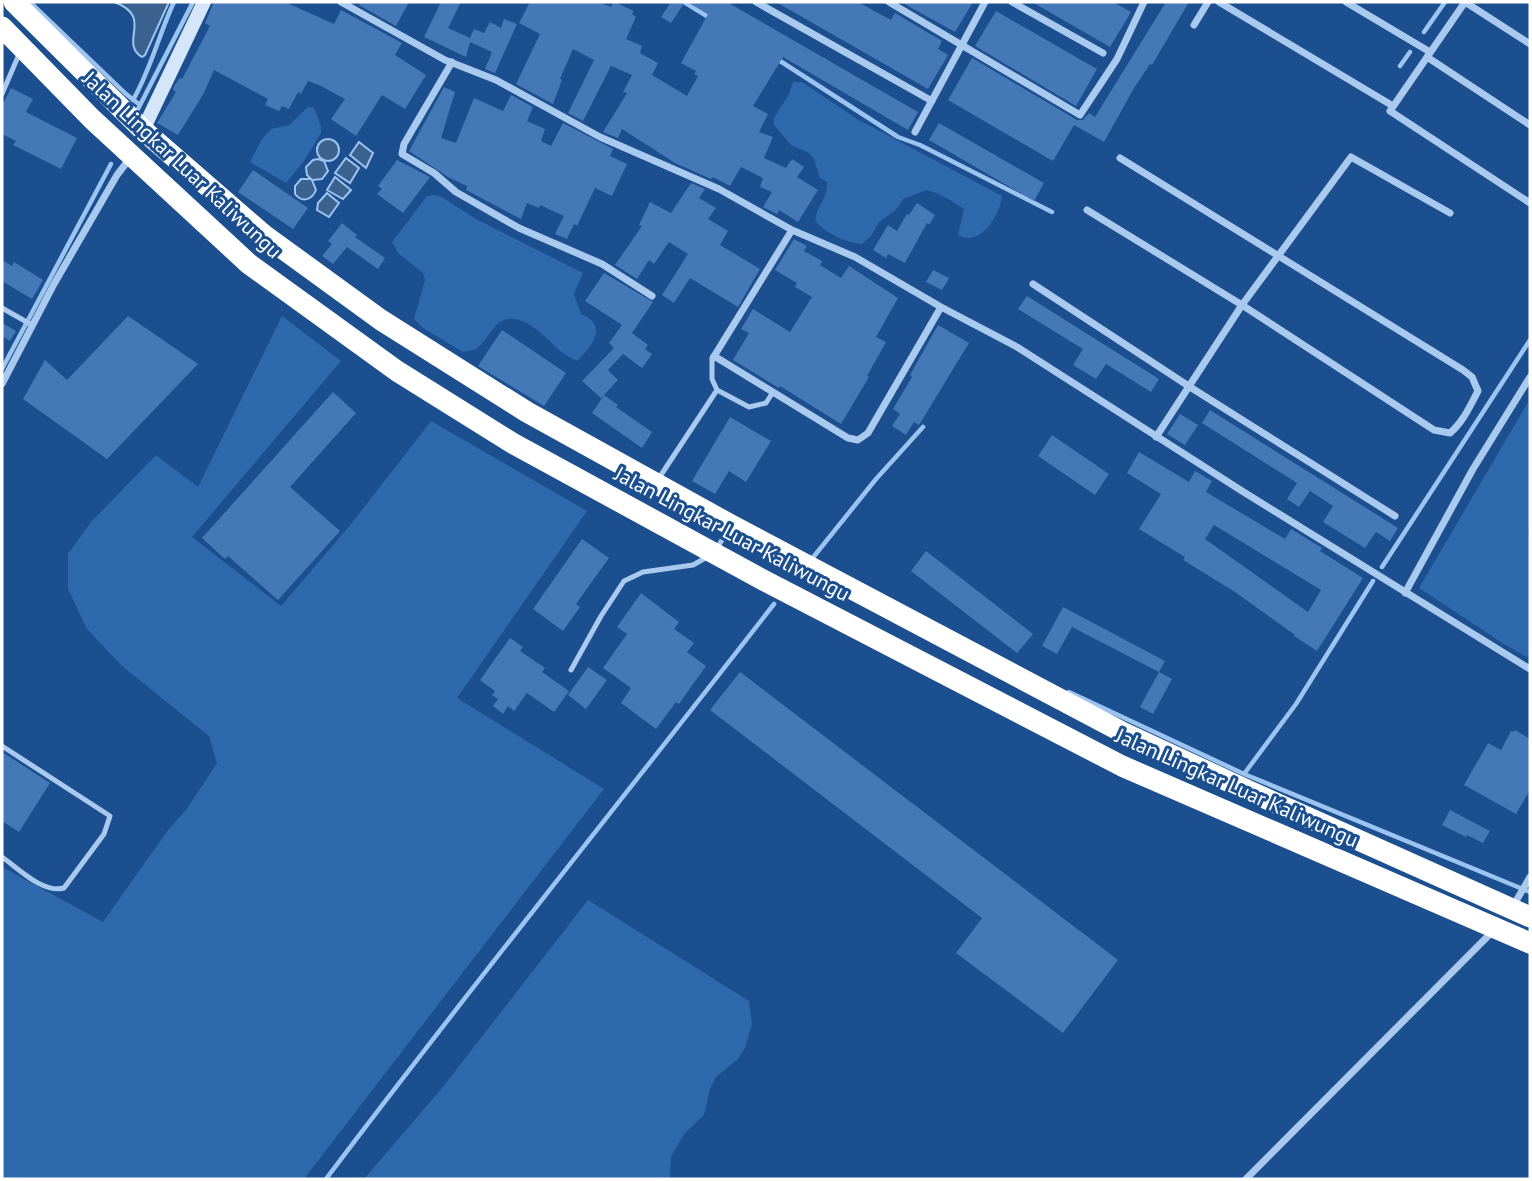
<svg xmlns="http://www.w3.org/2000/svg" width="1532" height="1181" viewBox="0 0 1532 1181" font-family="'PT Sans',sans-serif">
<rect width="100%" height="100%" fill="#1b4f8f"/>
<path fill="#2e69ad" d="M793,82H802L857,119L1002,196C1000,215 980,248 958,235L964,209C952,201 941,194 927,190L903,199L896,210L879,222L871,236L862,244C847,243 824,233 815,220C818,204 827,200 827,182L820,178L814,159L809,153L791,145L774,125V118L789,94Z
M308,107L314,108L321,126V133L304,161L286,183L250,162L262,139L271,129L289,125Z
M434,195L440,196L476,219L583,273L574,294L581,314C609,325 592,347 577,361C553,352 541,324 515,319C493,315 489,343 474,350C470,351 466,351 463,352L423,328L414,319L425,280L423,273L398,253L392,242L427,196Z
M282,316L341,361L192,537L281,606L351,524L431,421L587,511L457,698L604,789L304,1179H2V867L103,922L168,830L186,810L217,763L209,736L122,666L87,629L68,589V554L91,522L156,455L198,487Z
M1530,399V524L1528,535L1530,536V659L1504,644L1419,588Z
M588,900L749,1001L752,1024L745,1048L738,1059L716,1077L710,1089L704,1115L684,1134L671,1157L670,1179H364L442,1088Z"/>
<path fill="#3c6290" stroke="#9cc4f0" stroke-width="2" d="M114,2H169L145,55L142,57C118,42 155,17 114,2Z
M317 150a11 11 0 1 1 22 0a11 11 0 1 1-22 0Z
M359,142L373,153L366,168L350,155Z
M346,158L359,168L350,183L335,173Z
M318,159L324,161L328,171L322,179L312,180L316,190C312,200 302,203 295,194V186L301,179H311L307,175L306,167L313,160Z
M335,177L351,190L343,199L327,190Z
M327,193L339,203L329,217L317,210L318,203Z"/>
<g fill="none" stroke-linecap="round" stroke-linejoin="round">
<path stroke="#9cc4f0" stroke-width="4.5" d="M30,2L126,94L140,105
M684,2L710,18
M1424,32L1445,2
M777,59L898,137L920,145L1052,212
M1400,66L1410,52
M133,100C151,69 159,34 174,2
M137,111L193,2
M2,369L111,164
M811,560L876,479L923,427
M1382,567L1530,340
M1069,692L1244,774L1530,892
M1244,774L1296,704L1373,581
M326,1179C472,985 625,796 774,604"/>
</g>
<path fill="#4478b7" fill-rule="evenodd" d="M214,2H285L334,24L341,10L402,43L395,55L426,75L405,109L382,95L356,136L331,119L345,99L319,85L308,81L301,94L298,92L289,109L282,106L279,111L265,105L268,99L214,70L204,93L178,135L157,123L176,92L173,90L174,86L180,78L182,79L210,26L205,23Z
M360,2H409L396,26L359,5Z
M441,2H461L448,28L470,38L474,29L484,33L490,22L501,28L504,19L517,24L495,73L485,69L492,52L470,42L466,57L424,37Z
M530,2H598L611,7L614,2L634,11L632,14L636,17L626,39L642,46L640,53L658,63L652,75L687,96L698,76L694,74L696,71L681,63L708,14L687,2H727L918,112L908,130L783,57L753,106L768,114L759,132L773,137L764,158L786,168L792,159L804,167L797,177L818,190L798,222L779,210L777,214L763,207L772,192L760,187L763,178L741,167L730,186L713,177L711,179L675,163L622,129L618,138L603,132L627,93L623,92L632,75L611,66L583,121L568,113L594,60L573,49L560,79L562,80L553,104L516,84L540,34L519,23Z
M671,2H685L671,23L661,17Z
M776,2H858L891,20L895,13L942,41L938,49L948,55L928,89Z
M901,2H973L955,32Z
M1032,2H1113L1131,12L1110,47Z
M1166,2H1189L1152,65L1150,64L1134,88L1104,142L1074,125L1053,161L948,100L972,58L1077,120H1083L1089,113L1095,117Z
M996,11L1097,69L1076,106L975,46Z
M444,87L455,92L441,138L456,143L474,98L503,111L511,95L533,107L527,121L545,129L541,141L551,146L563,123L613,149L610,156L627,164L612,196L595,188L577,226L574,224L567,239L555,234L564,216L540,205L539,208L527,203L521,219L466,190L467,186L448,177L409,151Z
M11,88L33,99L26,112L77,138L61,169L13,145L16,141L2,134V106Z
M939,123L1044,183L1034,201L929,140Z
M397,160L430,177L403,213L377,194L382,189L378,186Z
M253,170L308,208L293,229L238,192Z
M691,183L705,189L699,198L716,208L708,219L728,231L720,245L760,269L738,307L690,278L674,303L662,295L688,254L669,242L654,264L649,260L637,279L615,265L642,226L639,225L650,202L671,213Z
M917,203L935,215L929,225L927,223L905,263L888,254L886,258L873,250L888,225L897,231L907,214L909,215Z
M342,223L357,235L355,237L385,258L378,269L347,247L333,264L322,256L332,244L328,241Z
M794,239L807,246L804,251L822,261L820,265L841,278L849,266L898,298L876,337L886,342L867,376L869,377L841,424L780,386L779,388L733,360L749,333L741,329L753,309L790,332L812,297L795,287L797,283L775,270Z
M2,260L12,266L14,262L43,280L32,299L2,281Z
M933,270L949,278L942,290L926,282Z
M604,273L653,302L632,333L648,345L645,349L652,354L642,368L623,354L608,370L618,380L601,398L582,381L614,348L609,343L622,325L585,301Z
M1027,296L1159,379L1151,392L1106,364L1096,379L1073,365L1083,349L1018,309Z
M128,316L198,364L107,459L23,399L45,360L67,380Z
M2,323L16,331L10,341L2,336Z
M938,325L969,343L919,425L914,422L906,435L892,426L900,414L893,409L912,377L910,375Z
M502,330L566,373L544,406L478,366Z
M333,392L356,413L290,487L340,531L278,600L228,556L225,559L202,538Z
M604,395L618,405L616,407L652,432L642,448L592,413Z
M1210,410L1398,528L1390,541L1376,532L1365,548L1323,522L1333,506L1310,491L1299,507L1287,499L1297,483L1202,423Z
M1180,414L1198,425L1185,445L1167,434Z
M730,417L771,441L746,482L729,471L715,494L692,481Z
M1052,435L1109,474L1095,495L1038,456Z
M1139,452L1189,482L1195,471L1212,481L1206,492L1285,539L1291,529L1322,548L1320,551L1363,578L1317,651L1294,636L1295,635L1235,592L1183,560L1185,557L1139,529L1161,494L1127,473ZM1214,525L1321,590L1308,612L1205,539Z
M582,539L609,558L576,604L580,607L563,631L533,609Z
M926,551L1033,634L1017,653L911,571Z
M641,593L679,622L674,629L694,643L687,652L706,666L679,704L676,702L656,729L621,703L631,688L603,668L627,634L617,627Z
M1063,607L1165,661L1159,672L1172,679L1153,714L1140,707L1159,672L1072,627L1057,654L1042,646Z
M510,638L523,647L520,651L545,668L542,672L569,691L554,712L527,693L514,711L508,706L503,714L493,706L498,699L492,695L495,691L480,680Z
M588,667L607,680L586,709L568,695Z
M740,672L1118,960L1063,1033L956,953L982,918L710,710Z
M1515,730L1530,739V790L1516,814L1464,785L1488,743L1501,750L1511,731L1513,732Z
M2,752L50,783L19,832L2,821Z
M1450,810L1490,831L1483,843L1467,835L1466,837L1442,825Z"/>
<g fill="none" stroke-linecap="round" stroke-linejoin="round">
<path stroke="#a9c9ee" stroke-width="5" d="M2,94L20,52
M2,308L32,325
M717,390L749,407L766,403L773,392
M659,478L717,390L712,379V360
M716,550L729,528
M571,670L601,616L624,581L643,572L693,565L709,556
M2,746L110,816L104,834L64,888C43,894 18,868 2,857"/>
<path stroke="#a9c9ee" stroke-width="7" d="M341,2L445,60L496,80L600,137L719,189L792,230L855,257L941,307L1017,347L1242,491L1530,669
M756,2L932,101
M889,2L1080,115L1117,59L1144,2
M1012,2L1103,53
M1219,2L1393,106
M1346,2L1430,52
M1465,2L1390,111L1530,203
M1465,2L1530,44
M1194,25L1208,2
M1427,57L1530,125
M452,62L404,144L402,154L434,173L456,192L519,228L602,264L652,296
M915,132L985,2
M1087,210L1242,305L1434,430L1450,433C1463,422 1470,406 1478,391L1472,377L1463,370L1120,158
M1033,284L1190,387L1395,516
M714,356L848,438L858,440L868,433L941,307
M713,358L792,230
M2,384L54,284L117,175L131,157
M1156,437L1242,305L1351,157L1450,213
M1405,593L1473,469L1530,377
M1512,908L1530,877
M1246,1179L1493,931"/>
<path stroke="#d6e6fa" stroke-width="14" d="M143,130L204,2"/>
<path stroke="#fff" stroke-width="21" d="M14,2L143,130L264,235L381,320L527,412L731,525L1124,733L1249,791L1530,917
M2,27L92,119L249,264L397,371L514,444L765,581L1122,766L1530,943"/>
</g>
<g text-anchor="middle" stroke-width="6" stroke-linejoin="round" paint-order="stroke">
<g font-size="21" fill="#fff" stroke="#1b4f8f">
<text transform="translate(182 165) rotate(43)" y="7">Jalan Lingkar Luar Kaliwungu</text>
<text transform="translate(732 534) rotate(28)" y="7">Jalan Lingkar Luar Kaliwungu</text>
<text transform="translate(1237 788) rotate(24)" y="7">Jalan Lingkar Luar Kaliwungu</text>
</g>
</g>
<rect width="1532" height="1181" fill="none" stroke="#ffffff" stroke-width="7"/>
</svg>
